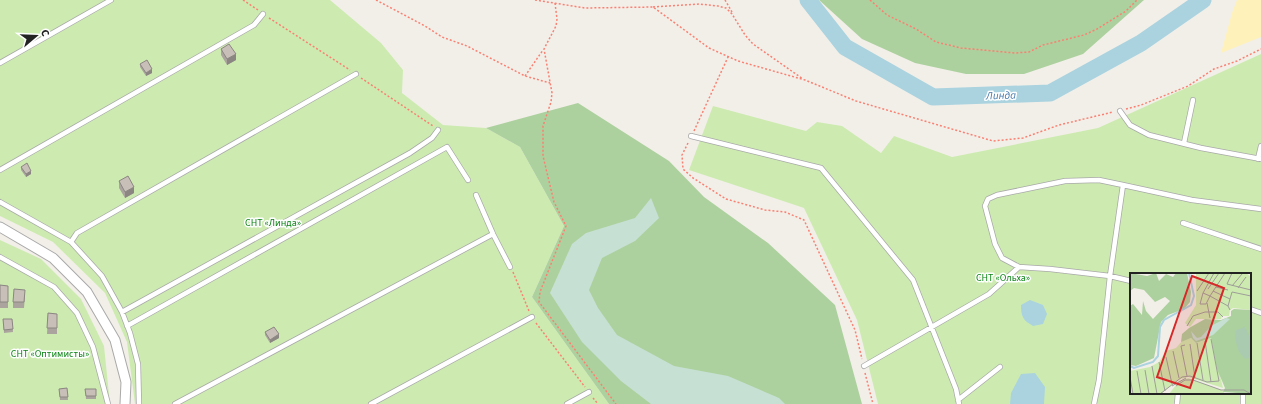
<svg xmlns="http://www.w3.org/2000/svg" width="1261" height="404" viewBox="0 0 1261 404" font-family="'Source Sans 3',sans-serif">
<rect width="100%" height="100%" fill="#f2efe9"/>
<path fill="#cdebb0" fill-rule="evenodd" d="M0,0H330L381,43L403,70L402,93L443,125L486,128L520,147L564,226L532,297L609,404H135L127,342L105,293L53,242L0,216Z
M1261,54V404H878L857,320L804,208L689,170L713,106L806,131L817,122L842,126L881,153L894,136L952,157L1098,128ZM1131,274H1250V393H1131Z
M0,240L41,259L81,299L104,346L110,404H0Z"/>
<path fill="#add19e" d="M819,0H1144L1083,54L1024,74H966L915,63L862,39Z
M578,103L669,161L704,197L768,243L835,305L862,404H609L532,297L564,226L520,147L486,128Z"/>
<path fill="#c6e0d4" d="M651,198L659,218L635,241L602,258L589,290L598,308L617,335L674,366L728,376L779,398L785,404H651L621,381L582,342L550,293L572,244L586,233L635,218Z"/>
<path fill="#fff1ba" d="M1237,0H1261V37L1221,53L1232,13Z"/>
<path fill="#aad3df" d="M1030,300L1043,305L1047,314L1043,324L1033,326C1023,320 1021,317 1021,305Z
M1035,373L1045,387L1044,404H1010L1011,393L1021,374Z"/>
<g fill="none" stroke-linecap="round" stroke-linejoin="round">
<path stroke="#aad3df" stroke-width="17" d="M808,0L845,47L933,97L1050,93L1141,43L1203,0"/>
<g stroke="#a9a9a9" stroke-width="6">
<path id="service" d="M0,63L111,0
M1120,111L1130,125L1149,135L1201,148L1261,159
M691,136L821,168L913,280L956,389L959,404
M1184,143L1193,100
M1258,159L1261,146
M0,170L254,25L263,14
M1123,185L1192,200L1261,209
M476,195L493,234L510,267
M0,202L71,242L102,276L122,312L130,333L138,364L139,404
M1183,223L1261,249
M71,242L77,233L356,74
M0,257L54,287L77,313L93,347L108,404
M1250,309L1261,313
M122,312L410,153L432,138L438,130
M127,326L447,147L468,180
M864,366L989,294L1019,267
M1243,393V404
M958,400L1000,367
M175,404L493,234
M371,404L532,317
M567,404L589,392
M1094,404L1099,380L1110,276L1123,185L1099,180L1065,181L997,195L988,199L985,206L995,244L1002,258L1019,267L1050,269L1110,276L1131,281
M1177,404L1178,393"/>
</g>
<g stroke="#a9a9a9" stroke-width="11">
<path id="minor" d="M0,227L53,258L87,292L115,340L126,382L125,404"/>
</g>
<path stroke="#fa8072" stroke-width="1.5" stroke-dasharray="2 2" stroke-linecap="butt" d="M243,0L258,10
M376,0L425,26L442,37L467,46L525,76L550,83
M535,0L585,8L653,7L709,48L738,61L805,80L856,101L993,141L1023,138L1059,125L1113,112
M725,0L732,12
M870,0L887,15L916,29L936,42L961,48L1015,53L1029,52L1043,45L1084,35L1097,29L1126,11L1137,0
M555,3L557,19L556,26L544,49L552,93L551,102L543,126V156L554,202L566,226L540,292L539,302L616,404
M653,7L699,4L718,6L726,8L732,14L745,35L753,44L803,79
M269,18L350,70
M525,76L543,50
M361,78L433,126
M1126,109L1141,105L1188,86L1214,69L1237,61L1261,49
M694,131L728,57
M688,143L682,155L683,169L693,178L726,199L765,210L785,212L804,220L855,330L862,359
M513,272L529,311
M536,323L585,387
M865,373L873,404
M593,398L598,404"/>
<use href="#service" stroke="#fff" stroke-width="4.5"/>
<use href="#minor" stroke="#fff" stroke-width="9"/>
</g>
<path fill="#aba49e" d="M221,49L236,60L227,65L221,55Z
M140,64L152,73L146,76L140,67Z
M21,167L31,174L26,177L21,170Z
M119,181L134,193L125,198L119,188Z
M0,285L8,286V308H0Z
M25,296L24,308H13V302Z
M48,313L57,314V334H47Z
M3,319H12L13,332L4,333Z
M265,332L279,338L270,343L265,335Z
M67,388L68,400H60L59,389Z
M85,389H96V399H86Z"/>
<path fill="#8b8681" d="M236,54V60L227,65V59Z
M152,69V73L146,76V73Z
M31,171V174L26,177V174Z
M134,187V193L125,198V192Z
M279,334V338L270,343V340Z"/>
<path fill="#c7bfb8" stroke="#8b8681" d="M229,44L236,54L227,59L221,49Z
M147,60L152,69L146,73L140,64Z
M27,163L31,171L26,174L21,167Z
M128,176L134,187L125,192L119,181Z
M0,285L8,286V302H0Z
M14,289L25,290L24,302H13Z
M48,313L57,314V328H47Z
M3,319H12L13,329L4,330Z
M274,327L279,334L270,340L265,332Z
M67,388L68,397H60L59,389Z
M85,389H96V396H86Z"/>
<g text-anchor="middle" stroke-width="3" stroke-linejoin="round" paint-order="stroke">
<g font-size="10" fill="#0c8416" stroke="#fff">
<text x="273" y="226">СНТ «Линда»</text>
<text x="1003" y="281">СНТ «Ольха»</text>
<text x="50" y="357">СНТ «Оптимисты»</text>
</g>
<g font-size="11" font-style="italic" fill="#4a7aab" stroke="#fff">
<text transform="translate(1001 95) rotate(-2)" y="4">Линда</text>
</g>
</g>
<g transform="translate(1130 273)">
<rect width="121" height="121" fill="#f2efe9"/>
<path d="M66,0H116L121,4V37L103,35L100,37L99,43H92L91,46H66L60,54L55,50L66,32ZM61,65L66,70L81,65L93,115L58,104L48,107L31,121H0V98L20,94L29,89L36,78L46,75L53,67ZM58,105L94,118V121H39L49,108Z" fill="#cdebb0"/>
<path d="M0,0L17,3L26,0L29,8L36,1L43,4L46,0H57L61,19L60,29L54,36L38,42L31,49L24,85L6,93L0,92V33L3,31L12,42L13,28L16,38L23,46L40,28L35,24L25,29L14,17L4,15L0,18ZM104,36L121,37V121L93,119L95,115L87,96L81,65L66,70L61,65L51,69L52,61L59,55L75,46L91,47L101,43V38Z" fill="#add19e"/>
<path d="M96,45L100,46L83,62L66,68L63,65L61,58L67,65L71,64L81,53Z" fill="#c6e0d4"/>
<path d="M115,54L121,67V84L115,86L109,79L105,66L106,57Z" fill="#aacbaf"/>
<path fill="none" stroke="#aad3df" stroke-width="2" d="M0,93L4,95L23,89L28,83L30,54L34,47L61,32L64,23L59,0"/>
<path fill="none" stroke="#9f9d99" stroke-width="1" d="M95,0L80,23L73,20L70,31H76L80,23L98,33M102,0L97,11L121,17M102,13L112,1M86,14L98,17M108,15L116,4M78,16L89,0M67,18L79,0M83,18L100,26M73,20L84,0M77,30L80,45M100,37L98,33L102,19L121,23M57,53L63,43L75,39H88L93,44M75,68L81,109M67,70L73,107M60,71L65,105M55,72L51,73L57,103M43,78L49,105M36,84L42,111M29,89L35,118M22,93L27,121M15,97L19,121M7,98L11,121M0,104L3,121M42,113L56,105M46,113L55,107H63L91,117H114L121,121M30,121L52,104L60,103L77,109L89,108L81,66"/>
<path fill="#d62828" fill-opacity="0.15" stroke="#d62828" stroke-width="2" d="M62,3L94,15L60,115L27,104Z"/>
<rect width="121" height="121" fill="none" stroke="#222" stroke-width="2"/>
</g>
<g transform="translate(36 36) rotate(71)" stroke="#ffffff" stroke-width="3" paint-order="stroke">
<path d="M0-3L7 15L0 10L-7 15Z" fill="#222222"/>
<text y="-6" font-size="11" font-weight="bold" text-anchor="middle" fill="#222222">С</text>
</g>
</svg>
